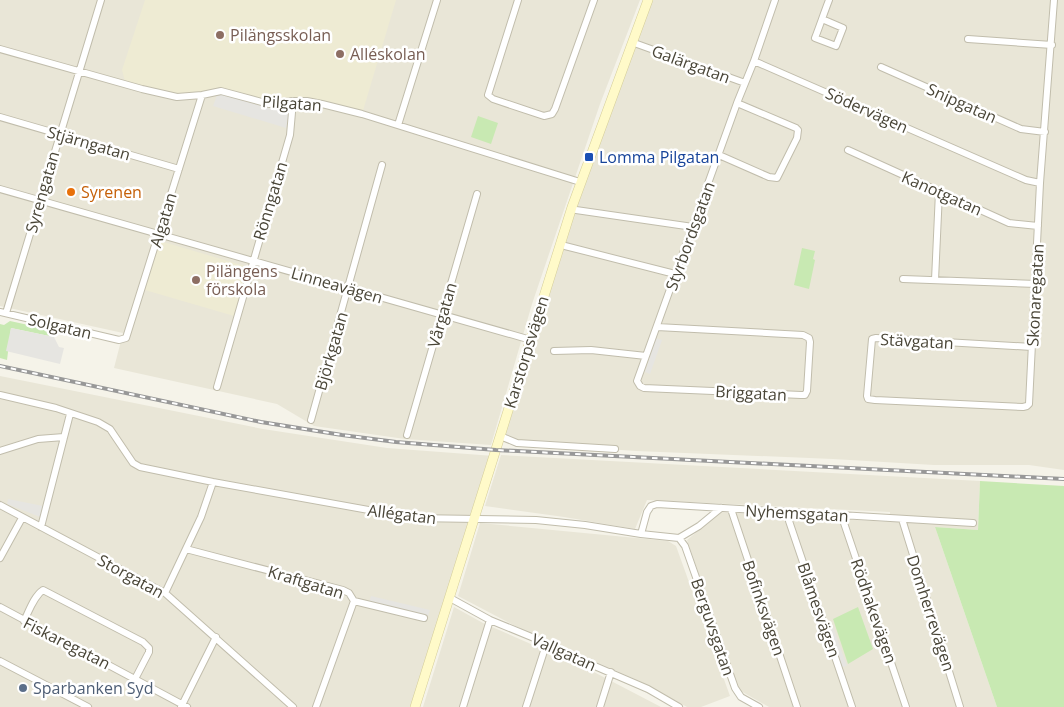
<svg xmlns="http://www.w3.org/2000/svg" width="1064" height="707" viewBox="0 0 1064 707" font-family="'Open Sans',sans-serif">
<rect width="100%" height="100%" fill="#f5f3e9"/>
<path fill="#e9e6d7" d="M0,0H640L600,104L532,304L491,445L405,439L314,426L277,404L114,368L123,333L0,306Z
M648,0H1064V470L1029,465H934L833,459L636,451L517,443L500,436L531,340Z
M0,376L263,429L387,448L494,456L415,707H0Z
M501,455L980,481L978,530L935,527L997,707H769L739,690L687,540L721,512L890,522V512L647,500L635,529L564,517L485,506Z
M480,523L668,541L676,546L730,696L701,707H687L635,679L521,629L458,596Z
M454,607L483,623L590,670L661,707H423Z"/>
<path fill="#eeebd3" d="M145,0H396L362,114L322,104H269L221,91L182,98L126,85L122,70Z
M160,241L245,266L247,270L234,316L145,290Z"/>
<path fill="#c8e9b2" d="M478,116L498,123L491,144L471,137Z
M802,248L815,251L813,259L815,260L809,289L794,285Z
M10,321L56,331L54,337L11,328L7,360L0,358V324L4,325Z
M980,481L1064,486V707H997L935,527L978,530Z
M858,607L873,649L848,664L833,619Z"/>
<path fill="#e6e5e1" d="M222,94L265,107L272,106L290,112L286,128L213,106L217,95Z
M11,328L54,337L59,347L64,348L60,364L6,351Z
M656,338L662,340L650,374L645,372Z
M8,499L43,506L40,517L7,504Z
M371,596L430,610L428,616L369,602Z
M868,599L882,642L877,643L862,601Z
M832,624L847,666L842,667L827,626Z"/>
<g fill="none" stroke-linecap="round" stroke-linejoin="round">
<g stroke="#c1bdac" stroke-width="8">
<path id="street" d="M518,0L488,95L493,99L544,116L552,114L555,109L594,0
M775,0L754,61L1026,180L1040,183
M822,19L843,28L836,46L815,38C820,25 824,13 829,0
M968,39L1052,45
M637,44L745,83
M0,49L142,89L177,97L202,95L221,91L269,104L293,101H307L322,104L362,114L580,182
M881,67L1021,129L1045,132
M0,117L179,169
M398,125L437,0
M848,150L1009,223L1038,226
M719,155L769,177L777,178L797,138L798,130L796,128L737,103
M0,189L531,340
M576,210L693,227
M565,246L675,274
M903,279L1036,284
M935,280L939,192
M0,312L119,340L126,338L202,95
M6,313L101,0
M657,327L803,335L809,338L810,342L807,391L805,395H801L644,388L640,386L637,381L737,103L754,61
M1032,347L876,338L872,339L867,396L868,399L875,400L1023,407L1027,406L1029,404L1040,183L1054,0
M554,351L591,350L646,356
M217,387L290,135L293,101
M0,395L56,408L98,422L110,429L133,463L140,467L213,482L413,518L536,520L585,525L641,534L679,538L699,526L721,508
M311,420L382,165
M407,435L477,194
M500,436L517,443L615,449
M0,451L38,439L64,437
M0,505L165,593L293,707
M731,509L797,707
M788,512L789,521L852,707
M844,515V523L906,707
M902,519L960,707
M41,527L70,414
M641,534L647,512L651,506L657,504L973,523
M679,538L685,546L735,688L741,697L759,707
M186,549L343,590L349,593L354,601L424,618
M0,558L22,518
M165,593L201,517L213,482
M450,598L490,620L534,638L546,645L648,689L679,707
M0,607L187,707
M24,621C29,611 34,596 43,590L143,642L149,648V652L135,679
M0,661L88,707
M181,707L216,637
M316,707L354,601
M463,707L490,620
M526,707L546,645
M600,707L611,672"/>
</g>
<g stroke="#d5ce99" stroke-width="10">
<path id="secondary" d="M415,707L572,207L648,0"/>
</g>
<use href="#street" stroke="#fff" stroke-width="6"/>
<use href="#secondary" stroke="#fffac9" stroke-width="9"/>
<g stroke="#989898" stroke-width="4">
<path id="rail" d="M0,366L261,422L342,435L396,442L496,450L1064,479"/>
</g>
<use href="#rail" stroke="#fff" stroke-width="2" stroke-dasharray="5.5" stroke-linecap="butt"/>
</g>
<g fill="#8d6e63" stroke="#fff" stroke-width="2">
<circle cx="220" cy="35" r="5"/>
<circle cx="340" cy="54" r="5"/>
<circle cx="196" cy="280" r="5"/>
</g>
<rect fill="#1a4fb4" stroke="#fff" stroke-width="2" x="584" y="152" width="10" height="10" rx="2.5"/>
<circle fill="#e8710a" stroke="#fff" stroke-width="2" cx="71" cy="192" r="5"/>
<circle fill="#5c6f8a" stroke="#fff" stroke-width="2" cx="23" cy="688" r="5"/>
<g text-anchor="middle" stroke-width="5" stroke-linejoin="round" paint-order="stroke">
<g font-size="16" fill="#785e54" stroke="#fff" text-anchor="start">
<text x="230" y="41">Pilängsskolan</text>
<text x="350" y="60">Alléskolan</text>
<text x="206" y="277">Pilängens<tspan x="206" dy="18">förskola</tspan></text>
</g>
<g font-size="16" fill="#494537" stroke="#fff">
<text transform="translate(691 64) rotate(20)" y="6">Galärgatan</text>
<text transform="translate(292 103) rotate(4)" y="6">Pilgatan</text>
<text transform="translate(962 103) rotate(24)" y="6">Snipgatan</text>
<text transform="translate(867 110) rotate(24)" y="6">Södervägen</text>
<text transform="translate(89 143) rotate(16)" y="6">Stjärngatan</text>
<text transform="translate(42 192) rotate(-74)" y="6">Syrengatan</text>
<text transform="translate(942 193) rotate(24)" y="6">Kanotgatan</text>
<text transform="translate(270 201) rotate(-73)" y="6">Rönngatan</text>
<text transform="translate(163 220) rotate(-73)" y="6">Algatan</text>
<text transform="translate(690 236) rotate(-70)" y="6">Styrbordsgatan</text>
<text transform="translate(337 285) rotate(16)" y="6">Linneavägen</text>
<text transform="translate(1035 295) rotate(-87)" y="6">Skonaregatan</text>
<text transform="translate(442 315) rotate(-74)" y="6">Vårgatan</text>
<text transform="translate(60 326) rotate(13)" y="6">Solgatan</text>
<text transform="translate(917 341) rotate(3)" y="6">Stävgatan</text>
<text transform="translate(331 351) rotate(-74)" y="6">Björkgatan</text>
<text transform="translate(526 352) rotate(-73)" y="6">Karstorpsvägen</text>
<text transform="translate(751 393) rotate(3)" y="6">Briggatan</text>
<text transform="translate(797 513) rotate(3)" y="6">Nyhemsgatan</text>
<text transform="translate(402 514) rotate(7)" y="6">Allégatan</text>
<text transform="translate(131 576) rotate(29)" y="6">Storgatan</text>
<text transform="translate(306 582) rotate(17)" y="6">Kraftgatan</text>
<text transform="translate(764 608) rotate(71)" y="6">Bofinksvägen</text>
<text transform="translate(819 610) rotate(71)" y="6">Blåmesvägen</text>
<text transform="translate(874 611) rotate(71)" y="6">Rödhakevägen</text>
<text transform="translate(931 613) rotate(72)" y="6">Domherrevägen</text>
<text transform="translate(713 627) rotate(71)" y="6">Berguvsgatan</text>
<text transform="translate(67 643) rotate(27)" y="6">Fiskaregatan</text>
<text transform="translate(564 652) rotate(24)" y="6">Vallgatan</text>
</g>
<g font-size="16" fill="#164399" stroke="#fff" text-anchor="start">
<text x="599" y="163">Lomma Pilgatan</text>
</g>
<g font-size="16" fill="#c56008" stroke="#fff" text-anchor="start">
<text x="81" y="198">Syrenen</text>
</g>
<g font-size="16" fill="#4e5e75" stroke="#fff" text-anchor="start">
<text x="33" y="694">Sparbanken Syd</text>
</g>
</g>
</svg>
